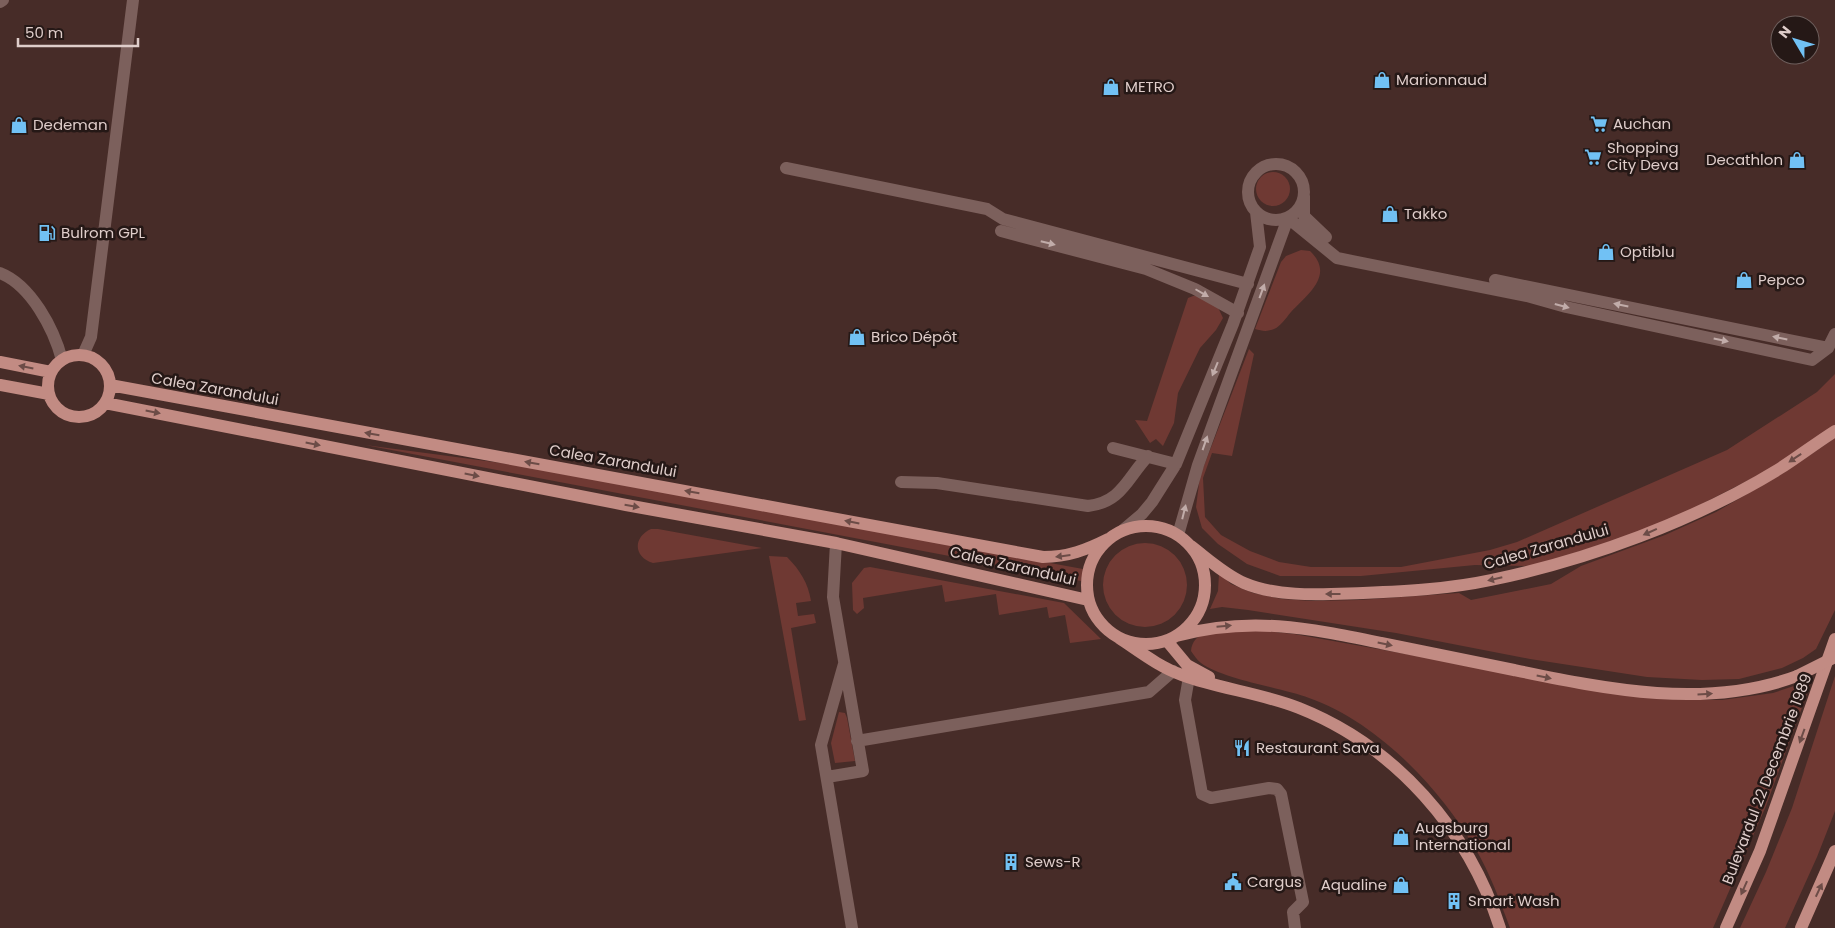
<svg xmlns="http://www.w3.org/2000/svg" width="1835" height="928" viewBox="0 0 1835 928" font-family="Poppins,sans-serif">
<rect width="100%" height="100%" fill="#472c28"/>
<path fill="#6f3933" d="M1256 189a17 17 0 1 1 34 0a17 17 0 1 1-34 0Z
M1301,250L1310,251C1335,275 1308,294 1291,312C1286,318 1280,327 1274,329C1267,332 1262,331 1255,329L1281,262L1286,256Z
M1193,296H1204L1215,301L1223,318L1216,330L1200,348L1178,393L1174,423L1163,446L1156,439L1150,443L1135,420L1147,421L1188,298Z
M1249,349L1254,354L1232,456L1212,453L1203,478L1205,517L1221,535L1250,551L1279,562L1311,567H1401L1490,550L1517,542L1727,450L1817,392L1835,374V428L1786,461L1686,512L1620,539L1533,566L1475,565L1361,576H1280L1247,564L1218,544L1202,528L1196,507L1200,476Z
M1835,438V610L1816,649L1803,658L1782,668L1739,679L1702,680L1647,677L1530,659L1396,633L1248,610L1222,607L1210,609L1218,591L1219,573L1231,584L1253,593L1282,599L1312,601L1359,600L1459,593L1471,600L1551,584L1581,566L1665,535L1716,512L1785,472Z
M365,445L509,464L1083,569L1081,581Z
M651,529H658L762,548L653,563C633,557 633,537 651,529Z
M1103 585a42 42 0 1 1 84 0a42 42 0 1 1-84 0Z
M769,556L787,557C800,570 808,583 811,601L796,603L798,616L814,614L816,623L791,628L806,720L799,721Z
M870,567L1064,603L1101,639L1070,643L1065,615L1049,618L1047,607L999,615L996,594L945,602L942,585L863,598L864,608L857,614L853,610L852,583L864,568Z
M1230,627L1294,634L1658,699L1722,700L1773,693L1812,680L1766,806L1713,928H1510C1500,901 1490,873 1475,848C1439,787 1377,722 1309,698C1282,688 1222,679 1201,663C1197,660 1194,655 1191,651C1193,631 1213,632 1230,627Z
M1835,676V811L1817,857L1785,928H1740L1766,872L1792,808Z
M839,712L845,713L847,718L855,761L835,763L831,743Z"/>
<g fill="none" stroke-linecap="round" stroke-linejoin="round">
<path stroke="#7c605c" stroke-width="12" d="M0,2L3,0
M1248 192a28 28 0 1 1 56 0a28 28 0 1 1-56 0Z
M786,168L987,209L1003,219L1248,284
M1304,196V216L1326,237
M1001,231L1146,269L1195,289L1238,313
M0,273C31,285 54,329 62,360
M1495,280L1828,348
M83,355L91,337L133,0
M1113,448L1176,464
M901,482L937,483L1088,506C1122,502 1127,478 1148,456
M1123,530L1142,514L1152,502L1176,464L1233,324L1260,247L1256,212
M1178,535L1198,465L1288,218L1337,258L1527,296L1566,307L1812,360L1828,348L1835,334
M844,664L821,745L852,928
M1189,677L1185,700L1202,794L1211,798L1269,788L1277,789L1281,794L1303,902L1293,912L1295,928
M857,741L1149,692L1173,671
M827,777L863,771L833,597L836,543"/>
<path stroke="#c28b83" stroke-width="12" d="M48 386a31 31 0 1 1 62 0a31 31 0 1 1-62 0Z
M0,362L51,372
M0,385L49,394
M110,385L1043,557C1068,557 1086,550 1108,539
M105,403L626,505L836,543L1088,600
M1087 585a59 59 0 1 1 118 0a59 59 0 1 1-118 0Z
M1191,546C1208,559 1224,574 1244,583C1279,598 1326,594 1363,593C1406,591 1449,589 1491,580C1588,560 1694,521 1779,469C1798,457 1816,443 1835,431
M1176,636C1250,616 1308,628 1381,643C1426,652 1470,661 1514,670C1606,689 1706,710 1797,676
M1119,638C1139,651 1159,667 1182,675C1220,689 1261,693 1299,708C1395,746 1469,830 1500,928
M1167,641L1187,665L1209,677
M1726,928L1760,851L1835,639
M1801,928L1835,851"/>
<path stroke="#c28b83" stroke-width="12" d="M1797,676L1835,657"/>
</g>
<defs><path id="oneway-solid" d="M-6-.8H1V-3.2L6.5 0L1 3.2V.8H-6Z" transform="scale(1.25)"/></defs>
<g fill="#c1aca9">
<use href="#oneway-solid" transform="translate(1048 243) rotate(14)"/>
<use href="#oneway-solid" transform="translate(1262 291) rotate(-70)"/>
<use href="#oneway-solid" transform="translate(1202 293) rotate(30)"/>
<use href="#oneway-solid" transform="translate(1621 305) rotate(-168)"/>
<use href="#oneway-solid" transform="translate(1562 306) rotate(15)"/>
<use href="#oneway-solid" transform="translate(1780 338) rotate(-168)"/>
<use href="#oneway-solid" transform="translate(1721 340) rotate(12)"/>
<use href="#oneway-solid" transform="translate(1215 369) rotate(112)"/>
<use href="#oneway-solid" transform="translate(1205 443) rotate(-71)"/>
<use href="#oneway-solid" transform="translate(1184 512) rotate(-76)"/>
</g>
<g fill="#6c4c47">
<use href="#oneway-solid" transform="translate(26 367) rotate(-169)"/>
<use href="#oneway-solid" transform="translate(153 412) rotate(11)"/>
<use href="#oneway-solid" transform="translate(372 434) rotate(-170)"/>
<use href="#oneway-solid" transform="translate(313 444) rotate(11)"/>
<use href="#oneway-solid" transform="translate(1795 458) rotate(146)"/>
<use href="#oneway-solid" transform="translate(532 463) rotate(-170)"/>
<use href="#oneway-solid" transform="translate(472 475) rotate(11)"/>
<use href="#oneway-solid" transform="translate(692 492) rotate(-170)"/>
<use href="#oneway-solid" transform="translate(632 506) rotate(10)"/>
<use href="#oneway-solid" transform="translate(852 522) rotate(-169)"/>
<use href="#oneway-solid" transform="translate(1650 532) rotate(156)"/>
<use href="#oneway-solid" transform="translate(1063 556) rotate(173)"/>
<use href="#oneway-solid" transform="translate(1495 579) rotate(167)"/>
<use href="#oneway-solid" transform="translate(1333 594) rotate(-180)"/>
<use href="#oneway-solid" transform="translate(1224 626) rotate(-5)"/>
<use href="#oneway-solid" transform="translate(1385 644) rotate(12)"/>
<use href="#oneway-solid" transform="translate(1544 677) rotate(12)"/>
<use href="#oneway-solid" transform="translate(1705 694) rotate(-3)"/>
<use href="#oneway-solid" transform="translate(1802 736) rotate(110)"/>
<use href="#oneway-solid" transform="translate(1744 888) rotate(114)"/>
<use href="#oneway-solid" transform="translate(1819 890) rotate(-65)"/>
</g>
<defs>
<g id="shop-bare" transform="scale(1.35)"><path d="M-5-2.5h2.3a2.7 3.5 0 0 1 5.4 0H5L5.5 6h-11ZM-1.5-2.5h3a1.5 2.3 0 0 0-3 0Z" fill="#71c1f4" stroke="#251816" stroke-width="2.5" paint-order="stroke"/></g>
<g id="supermarket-bare" transform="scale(1.35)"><path d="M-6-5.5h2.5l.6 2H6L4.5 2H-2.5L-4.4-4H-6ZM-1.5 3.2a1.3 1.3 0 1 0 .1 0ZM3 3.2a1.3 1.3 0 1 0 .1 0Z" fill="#71c1f4" stroke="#251816" stroke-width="2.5" paint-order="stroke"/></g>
<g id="fuel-bare" transform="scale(1.35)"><path d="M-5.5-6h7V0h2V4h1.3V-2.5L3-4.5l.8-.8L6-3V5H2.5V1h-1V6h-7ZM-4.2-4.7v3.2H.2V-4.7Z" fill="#71c1f4" stroke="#251816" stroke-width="2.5" paint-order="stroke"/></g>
<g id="restaurant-bare" transform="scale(1.35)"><path d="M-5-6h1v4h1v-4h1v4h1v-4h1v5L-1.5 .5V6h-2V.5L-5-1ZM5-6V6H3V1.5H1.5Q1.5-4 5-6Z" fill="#71c1f4" stroke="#251816" stroke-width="2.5" paint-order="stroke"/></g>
<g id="building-bare" transform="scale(1.35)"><path d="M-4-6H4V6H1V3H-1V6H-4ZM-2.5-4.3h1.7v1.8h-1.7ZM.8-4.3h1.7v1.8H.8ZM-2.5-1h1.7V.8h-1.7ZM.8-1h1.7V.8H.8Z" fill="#71c1f4" stroke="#251816" stroke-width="2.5" paint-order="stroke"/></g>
<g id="civic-bare" transform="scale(1.35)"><path d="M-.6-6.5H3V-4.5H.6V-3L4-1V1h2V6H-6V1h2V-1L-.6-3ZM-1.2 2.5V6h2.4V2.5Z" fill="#71c1f4" stroke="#251816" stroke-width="2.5" paint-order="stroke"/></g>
</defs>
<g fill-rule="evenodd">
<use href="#shop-bare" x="1382" y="80"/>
<use href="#shop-bare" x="1111" y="87"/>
<use href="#supermarket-bare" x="1599" y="124"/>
<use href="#shop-bare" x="19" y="125"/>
<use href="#supermarket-bare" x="1593" y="157"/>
<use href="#shop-bare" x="1797" y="160"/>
<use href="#shop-bare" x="1390" y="214"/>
<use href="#fuel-bare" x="47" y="233"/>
<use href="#shop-bare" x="1606" y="252"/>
<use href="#shop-bare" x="1744" y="280"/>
<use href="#shop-bare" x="857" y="337"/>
<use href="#restaurant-bare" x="1242" y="748"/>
<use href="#shop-bare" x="1401" y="837"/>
<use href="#building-bare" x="1011" y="862"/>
<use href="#civic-bare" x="1233" y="882"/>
<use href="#shop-bare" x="1401" y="885"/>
<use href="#building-bare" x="1454" y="901"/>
</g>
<g text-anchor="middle" stroke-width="5" stroke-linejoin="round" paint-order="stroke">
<g font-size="15" fill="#dfcdca" stroke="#251816" text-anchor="start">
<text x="1396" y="85">Marionnaud</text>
<text x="1125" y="92">METRO</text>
<text x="1613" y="129">Auchan</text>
<text x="33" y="130">Dedeman</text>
<text x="1607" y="153">Shopping<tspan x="1607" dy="17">City Deva</tspan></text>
<text x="1783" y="165" text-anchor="end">Decathlon</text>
<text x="1404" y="219">Takko</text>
<text x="61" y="238">Bulrom GPL</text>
<text x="1620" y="257">Optiblu</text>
<text x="1758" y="285">Pepco</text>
<text x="871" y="342">Brico Dépôt</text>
<text x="1256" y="753">Restaurant Sava</text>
<text x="1415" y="833">Augsburg<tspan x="1415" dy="17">International</tspan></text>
<text x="1025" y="867">Sews-R</text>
<text x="1247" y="887">Cargus</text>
<text x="1387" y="890" text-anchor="end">Aqualine</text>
<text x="1468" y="906">Smart Wash</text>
</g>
<g font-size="15" fill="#dfcdca" stroke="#251816">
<text transform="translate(215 389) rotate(10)" y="5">Calea Zarandului</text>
<text transform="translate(613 461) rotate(10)" y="5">Calea Zarandului</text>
<text transform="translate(1546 547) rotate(-16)" y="5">Calea Zarandului</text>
<text transform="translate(1013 566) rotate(13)" y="5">Calea Zarandului</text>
<text transform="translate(1767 779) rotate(-69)" y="5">Bulevardul 22 Decembrie 1989</text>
</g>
</g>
<g transform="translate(1795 40) rotate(308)"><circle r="24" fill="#251816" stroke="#6f605e"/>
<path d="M0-4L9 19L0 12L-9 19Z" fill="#71c1f4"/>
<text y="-8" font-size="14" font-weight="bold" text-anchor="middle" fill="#dfcdca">N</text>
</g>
<path d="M18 38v8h120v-8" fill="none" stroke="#dfcdca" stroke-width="2.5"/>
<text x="25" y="38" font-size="15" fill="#dfcdca" stroke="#251816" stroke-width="4" paint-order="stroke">50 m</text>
</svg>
